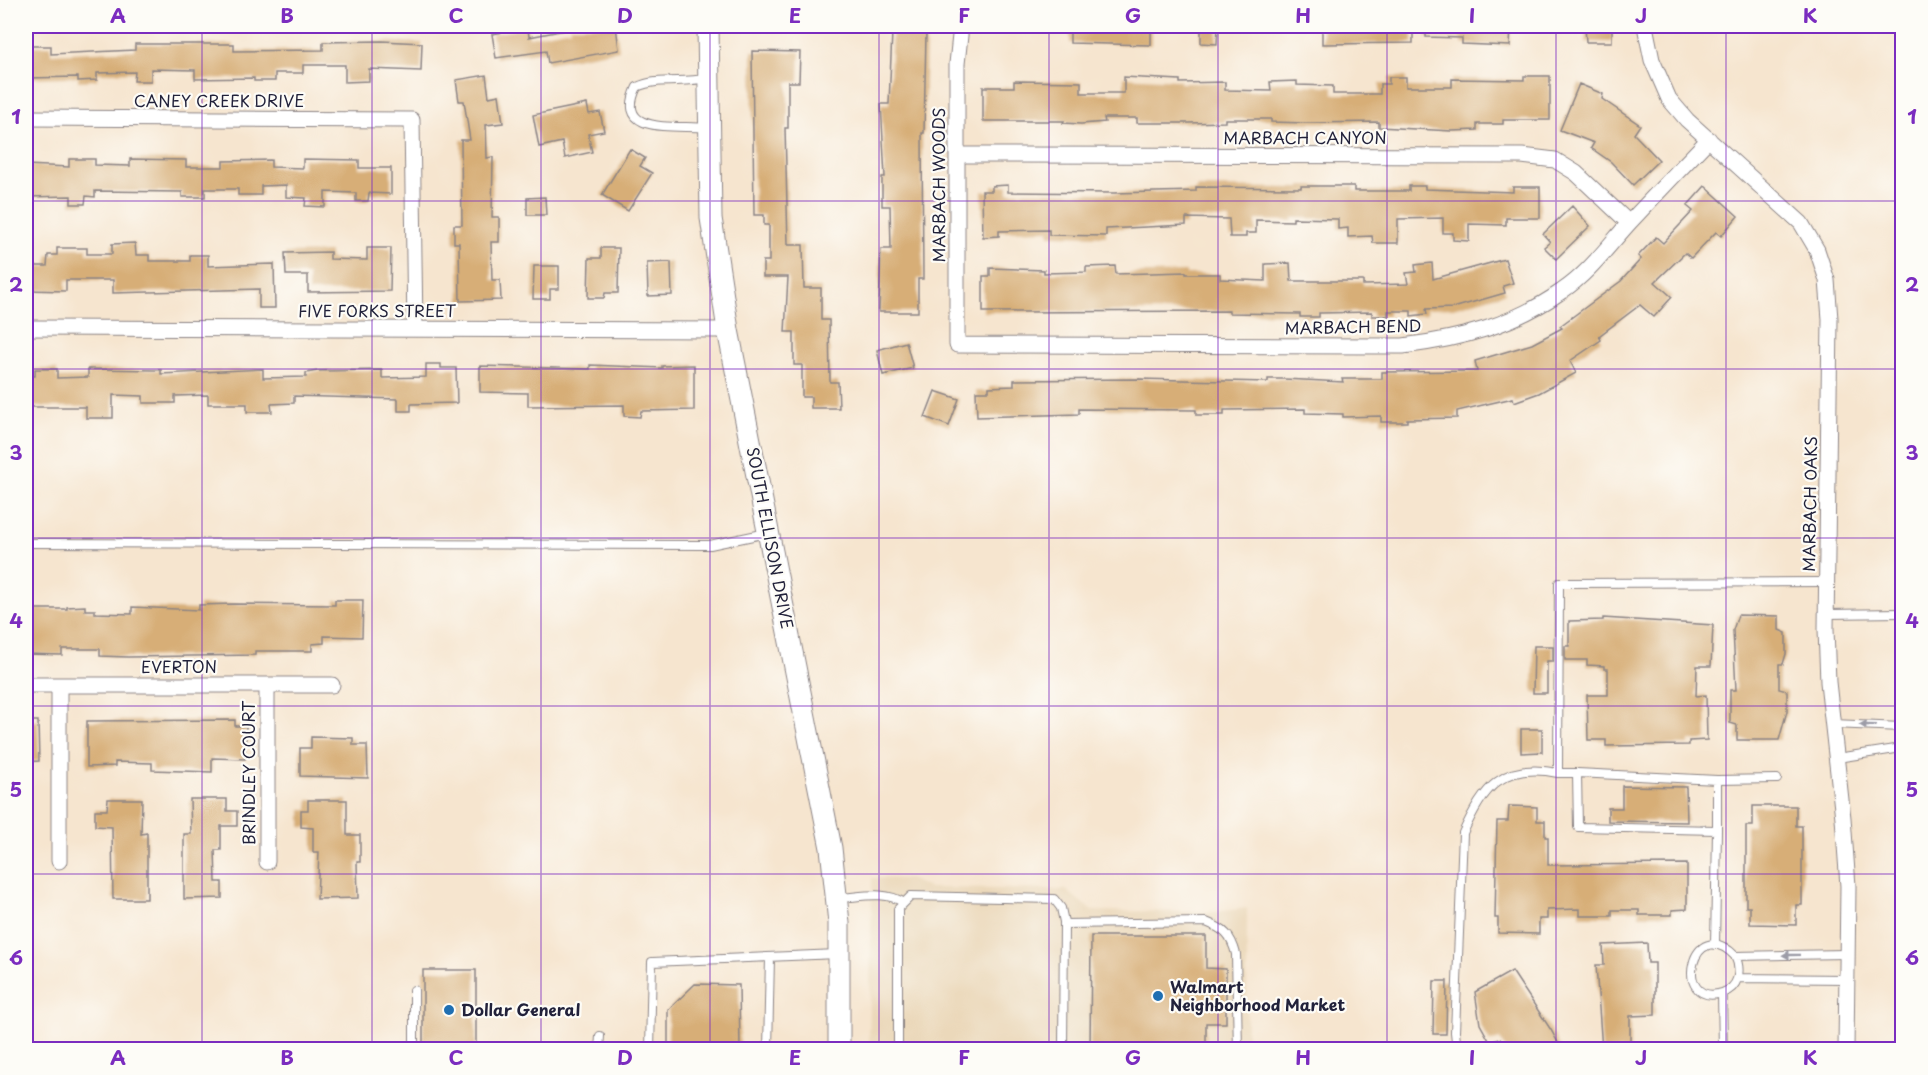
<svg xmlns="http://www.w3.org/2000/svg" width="1928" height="1075" viewBox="0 0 1928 1075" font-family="'Playpen Sans',sans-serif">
<rect width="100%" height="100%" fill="#fdfcf7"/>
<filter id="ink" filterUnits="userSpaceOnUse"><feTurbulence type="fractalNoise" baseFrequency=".0167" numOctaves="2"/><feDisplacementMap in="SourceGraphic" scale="12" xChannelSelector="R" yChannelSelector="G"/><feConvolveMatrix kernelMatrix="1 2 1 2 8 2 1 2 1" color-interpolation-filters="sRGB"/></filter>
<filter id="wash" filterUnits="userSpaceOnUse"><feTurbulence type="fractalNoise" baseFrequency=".008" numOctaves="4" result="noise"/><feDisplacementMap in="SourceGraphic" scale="24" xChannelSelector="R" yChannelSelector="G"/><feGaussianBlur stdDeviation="1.35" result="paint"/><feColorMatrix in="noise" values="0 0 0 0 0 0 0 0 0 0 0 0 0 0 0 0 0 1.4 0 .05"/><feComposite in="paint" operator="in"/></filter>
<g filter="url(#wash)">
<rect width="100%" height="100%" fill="#f6e5cf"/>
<path fill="#ebd8ba" d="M872,878L909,879L929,888L1066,890L1092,911L1216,912L1247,908V1049L869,1050Z"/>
<g id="blocks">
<path fill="#d7ae77" d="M570,26H616L619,50L548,63L546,51L496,58L492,34L528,28L529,37L571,29Z
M1070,26H1151V45L1070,43Z
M1201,26H1218L1217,44L1201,43Z
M1322,26H1413V43L1322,44Z
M1426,26H1511L1510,46L1462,44V38L1426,37Z
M1585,26H1612V42H1586Z
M892,32H926L924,133H922L923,279H918V312H879L881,249H891L890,206H882V177H885L881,104H889Z
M382,41L422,43L421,71L369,69V81L345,82V65H303V73H275V81H254V78L195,79V70L151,69V81H134L135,72L97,73V80L78,81V77L26,78L27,46H51V54L135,50V44H234V51L323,50V42Z
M752,51L800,52L799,82H788V128H785L788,245H803L804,288H821V320H829L830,382H838L839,408H811V397H802V365H794V332H785L788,277H763V261H769V225H764V215H754Z
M486,75L489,97L499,95L503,123L486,125L487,158L493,157L492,217H499V242H491L492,280H500L501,300L460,301L459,243H454V225H462L461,140H470L464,101H459L456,80Z
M1524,76H1550V120H1503V124H1477V130L1452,131L1379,127V122L1307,123L1271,122V119H1225V122L1188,123H1137V118H1104L1105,122L1081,124L1063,123L1064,121H983V87H1014V81L1081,82V93H1124V77L1180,80V83L1225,82V90L1271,91L1270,82L1297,81V85L1333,86V94H1380V84H1389V77H1406V87H1452V79L1524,80Z
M1579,84L1603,94L1602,99L1640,125L1634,134L1659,160L1633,185L1611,162L1591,148L1594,143L1560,130Z
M587,104L589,114L600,112L604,131L588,134L592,152L565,158L562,142L539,147L533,115Z
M630,149L645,158L640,166L652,173L628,211L602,195Z
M69,159H95V165L130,166V159L186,160V167H223V161L271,160V167L303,168V159L359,160V168H391V194L369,193L368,201H356V193L325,192V207L305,206L306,198L286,197V185L261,186V195H238V189H205V197H182V192L95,191V197L86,196L85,204H71V196L26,197V165L69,167Z
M1008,185V192L1114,193L1196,191V187L1301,188V186H1354V191H1409V186H1425V189L1513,192V187H1540V218H1506V225L1469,224V241L1453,240V233H1443V218L1398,219V243H1373L1372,236L1348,237V228L1338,229V219L1293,218V221L1256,220V233H1246V237H1230L1229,219L1186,218V225L1106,229V236L1049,235V230L999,231V236L983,237L982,191H992V186Z
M1705,186L1738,216L1721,236L1716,232L1691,258L1685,253L1655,282L1672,297L1654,317L1640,305L1599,336L1601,340L1570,361L1576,373L1539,393L1514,402L1513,398L1457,411V418L1407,419V422H1381V416L1343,417V414L1305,413V409L1224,410V415H1196V410L1079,409V414L977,417L976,391H989V387L1014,386V380L1139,379L1268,382V379H1284L1343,382L1342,379H1382V372L1477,371L1475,361L1532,344L1562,328L1560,326L1621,281L1641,259L1638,256L1656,237L1663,243L1693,211L1687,206Z
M545,197L546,215H527V198Z
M1572,206L1590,226L1556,259L1544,247L1550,242L1543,234Z
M135,243L136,255H149V261H190V255H208V266L274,264L275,308H259V289L113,293V280H66V291L26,290V266H47L48,255H57V248H87V254H112V244Z
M367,248H391L390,291L308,292V275H286L285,253L330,252V259L367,260Z
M601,248H619L618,293H605L604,298H588L589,258H601Z
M1505,259L1513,283L1503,286L1505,293L1453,308L1426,309L1427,314L1411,316V311H1388V316H1372V312L1319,313V317H1300V314L1229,313V311L983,312V276H990V268L1044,270V273L1086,272V267L1115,266L1116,274L1186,272V274H1220V279L1265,281V264L1290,263L1291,281H1363V285L1408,284L1406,273L1416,272L1415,265L1432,263L1433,279Z
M671,262L672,295L648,296L647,263Z
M534,266H559V289H550V299H533Z
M906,342L913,368L883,375L877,350Z
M426,364H441V368H456L457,403L411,404V411H398V399L294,396V403L271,404L272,412H247V404H208V395L175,396V403H143V396L113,395V418H86V407H26V376H35V369H57V378L88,377V369L161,370V374L263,369V378L306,377V373L318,371L382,370V378L426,377Z
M590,365L662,368V366L694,365V410L641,411L640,417L624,416V405L528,406V393L480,392V366L590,369Z
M935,391L959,399L949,426L925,417Z
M335,600H363L362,637L324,636V643L312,644V651H255V655L128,657L100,656V649H62V655L26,654V609H67V607L85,606V610H95V613L132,614V607L199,610V605L233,604L335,605Z
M1738,615L1779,616V630L1786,633V654L1783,664H1779V689L1787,691V711L1779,740H1737V725L1730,723V690H1736L1733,630Z
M1603,618L1713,625L1711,666H1697L1696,696L1706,695L1707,740L1689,741V745L1606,746V740H1588L1587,695H1608V669H1604V666L1587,665V660H1565V646H1569V621L1603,620Z
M1534,646H1553V661H1547V693H1533Z
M235,720V726H246L245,759L212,758V772L152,770V763L115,762V766L87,767V721Z
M26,721H38L39,761L26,762Z
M1521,729H1542V752L1521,753Z
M311,737L353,738V745H367L368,778L300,776V748H311Z
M1622,786L1686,787L1687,822L1608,821V808H1622Z
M108,799H142L141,834L147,833V899H113L112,827L95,826V810H107Z
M190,799H227V811H237V826H221V850H215L216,882H222V898L184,899V834H191Z
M308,800H347V835H360V862H357L358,898L317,899L319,852H313V828L301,827V810H308Z
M1509,806L1537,807V821H1545V837H1548V865L1687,864V909L1672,910V915H1639V910H1612V916H1580V909L1547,910V919H1539V934L1498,933V918H1495L1497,821H1508Z
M1753,806H1796V826H1802V905H1796V925L1750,924V907H1746V826H1753Z
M1091,936H1206V968L1226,969V1023H1206V1050H1090Z
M1647,943L1648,963H1655V1015L1630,1016V1050H1602L1596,965H1604L1603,945Z
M423,970H476V1050H423Z
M1512,971L1551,1030L1562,1050H1506L1500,1039L1490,1042L1480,1024L1475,992Z
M1434,981H1447L1446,1034H1433Z
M695,984L739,985L740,1050H668V1010Z"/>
</g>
</g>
<g filter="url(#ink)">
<use href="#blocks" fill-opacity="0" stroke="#8c8485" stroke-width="1.5"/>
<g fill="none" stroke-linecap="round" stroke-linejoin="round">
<g stroke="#8c8485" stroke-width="10">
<path id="lane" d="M707,78C684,84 658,77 637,87C613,137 679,124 708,128
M26,543L710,545L767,533
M1826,614L1902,613
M1833,724L1902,727
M1837,758L1902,748
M1558,773H1577L1578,827L1717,830L1715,945
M1577,773L1717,780
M1717,830V780L1777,779
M839,898C860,897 886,890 904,903
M1064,924L1206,922C1224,929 1231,935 1236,954L1238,1050
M1735,956C1742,970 1739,988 1722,993C1671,1008 1692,912 1735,956L1847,954
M1738,978L1847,979
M1722,993L1723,1050
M414,1050V990
M599,1050L600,1036
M650,1050L652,962L838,954
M768,1050L770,957
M898,1050V909L911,896L1054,899L1061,908L1064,922L1063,1050
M1457,1050L1455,1032L1463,833C1484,787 1502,762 1558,773L1559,583L1827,582"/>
</g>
<g stroke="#8c8485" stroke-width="17">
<path id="street" d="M961,26L957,64V345L1403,346C1461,339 1514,325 1562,291C1589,273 1608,246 1630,222C1656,194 1682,167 1709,139
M1645,26L1652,60L1669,99L1687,120L1801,223L1817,250L1827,280L1830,319L1826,629L1828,682L1843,818L1848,886L1846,1050
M26,118L412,120L415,329
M957,155L1522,156L1555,160L1576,173L1629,223
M26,328L728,330
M26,685H332
M59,685V861
M267,685V862"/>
</g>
<g stroke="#8c8485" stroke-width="23">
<path id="secondary" d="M708,26L711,218L728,330L831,848L839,923V1050"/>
</g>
<use href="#lane" stroke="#fff" stroke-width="8"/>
<use href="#street" stroke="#fff" stroke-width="15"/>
<use href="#secondary" stroke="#fff" stroke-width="21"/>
</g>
<defs><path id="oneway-solid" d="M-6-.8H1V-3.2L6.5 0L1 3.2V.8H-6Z" transform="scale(1.5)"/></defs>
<g fill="#9c9ca7">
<use href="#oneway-solid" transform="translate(1868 725) rotate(-178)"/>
<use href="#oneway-solid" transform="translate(1791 955) rotate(179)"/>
</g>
</g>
<path fill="none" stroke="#7b2cbf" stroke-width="1.5" stroke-opacity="0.55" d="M202,26V1050M372,26V1050M541,26V1050M710,26V1050M879,26V1050M1049,26V1050M1218,26V1050M1387,26V1050M1556,26V1050M1726,26V1050M26,201H1902M26,369H1902M26,538H1902M26,706H1902M26,874H1902"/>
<g fill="#1f6fb2" stroke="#fdfcf7" stroke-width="2">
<circle cx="1158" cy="996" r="6"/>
<circle cx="449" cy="1010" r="6"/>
</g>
<g text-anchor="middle" stroke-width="4.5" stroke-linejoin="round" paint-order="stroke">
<g font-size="16" fill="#22223b" stroke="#fdfcf7">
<text x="219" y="107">CANEY CREEK DRIVE</text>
<text x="1305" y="144">MARBACH CANYON</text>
<text transform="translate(939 185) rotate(-90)" y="6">MARBACH WOODS</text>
<text x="377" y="317">FIVE FORKS STREET</text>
<text transform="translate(1353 327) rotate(-1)" y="6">MARBACH BEND</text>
<text transform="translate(1810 504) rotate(-89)" y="6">MARBACH OAKS</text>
<text transform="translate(770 538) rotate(79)" y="6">SOUTH ELLISON DRIVE</text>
<text x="179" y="673">EVERTON</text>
<text transform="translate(249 773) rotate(-90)" y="6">BRINDLEY COURT</text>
</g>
<g font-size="16" font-weight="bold" fill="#22223b" stroke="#fdfcf7" text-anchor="start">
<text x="1170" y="993">Walmart<tspan x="1170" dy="18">Neighborhood Market</tspan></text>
<text x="461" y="1016">Dollar General</text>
</g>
</g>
<rect width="1928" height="1075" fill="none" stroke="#fdfcf7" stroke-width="66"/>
<rect x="33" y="33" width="1862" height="1009" fill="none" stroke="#7b2cbf" stroke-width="2"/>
<g font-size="20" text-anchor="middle" font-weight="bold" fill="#7b2cbf">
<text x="118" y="23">A</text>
<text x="287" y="23">B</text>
<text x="456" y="23">C</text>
<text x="625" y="23">D</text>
<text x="795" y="23">E</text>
<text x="964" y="23">F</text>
<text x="1133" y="23">G</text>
<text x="1303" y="23">H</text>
<text x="1472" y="23">I</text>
<text x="1641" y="23">J</text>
<text x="1810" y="23">K</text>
<text x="16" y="124">1</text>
<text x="1912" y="124">1</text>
<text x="16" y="292">2</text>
<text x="1912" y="292">2</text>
<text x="16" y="460">3</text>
<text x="1912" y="460">3</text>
<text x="16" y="628">4</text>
<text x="1912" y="628">4</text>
<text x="16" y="797">5</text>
<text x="1912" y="797">5</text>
<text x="16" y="965">6</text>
<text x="1912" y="965">6</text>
<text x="118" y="1065">A</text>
<text x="287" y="1065">B</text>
<text x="456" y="1065">C</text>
<text x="625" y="1065">D</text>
<text x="795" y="1065">E</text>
<text x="964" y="1065">F</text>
<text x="1133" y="1065">G</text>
<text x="1303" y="1065">H</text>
<text x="1472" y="1065">I</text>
<text x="1641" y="1065">J</text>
<text x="1810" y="1065">K</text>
</g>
</svg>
